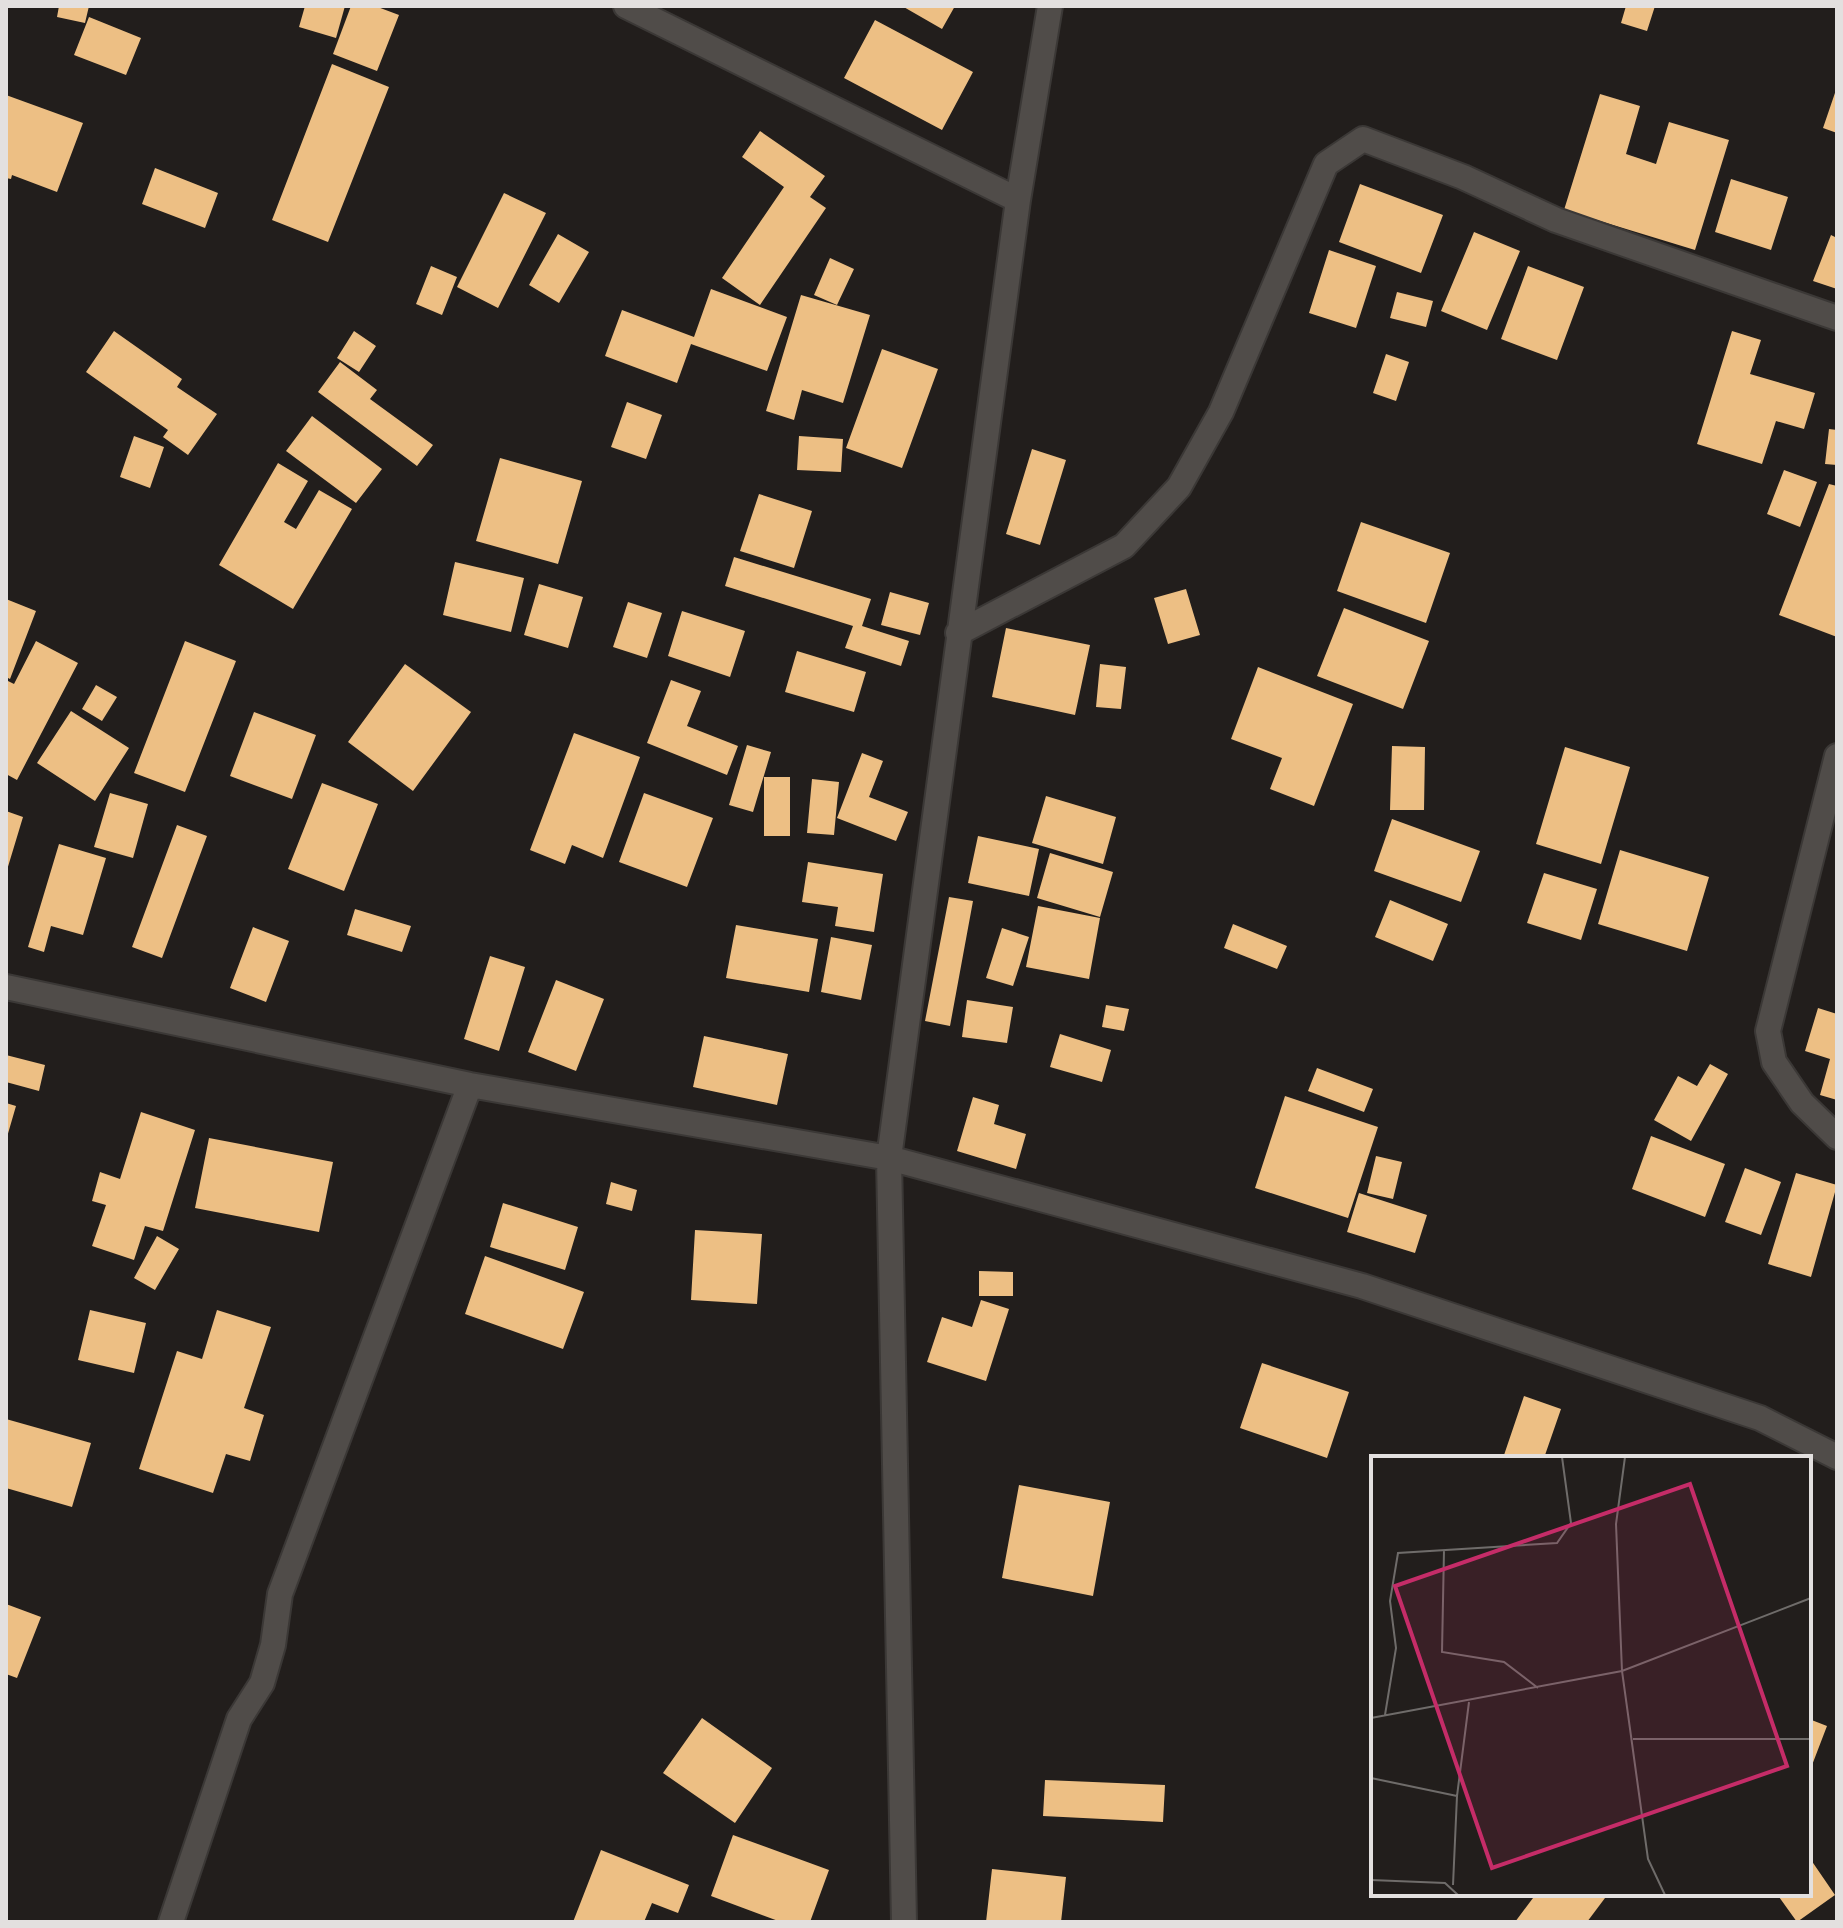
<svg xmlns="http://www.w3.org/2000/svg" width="1843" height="1928" viewBox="0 0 1843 1928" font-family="Raleway,sans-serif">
<rect width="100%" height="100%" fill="#221e1c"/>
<path fill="#edbf84" d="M59,6H89L85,23L57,17Z
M305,6H345L336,38L299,27Z
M351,6H375L399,15L377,71L333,54Z
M902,6H955L942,29Z
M1626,6H1655L1647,31L1621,23Z
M89,17L141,38L126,75L74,55Z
M875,20L973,72L942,130L844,78Z
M332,64L389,87L328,242L272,220Z
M1837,87V133L1823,128Z
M1600,94L1640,106L1626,154L1656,164L1669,122L1729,140L1695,250L1564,210Z
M6,95L83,123L57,192L12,175L11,179L6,178Z
M760,131L825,176L810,197L826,208L760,305L722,278L784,187L742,157Z
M155,168L218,193L205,228L142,204Z
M1731,179L1788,197L1771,250L1715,232Z
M1360,184L1443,215L1421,273L1339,242Z
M504,193L546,213L498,308L457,287Z
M1474,232L1520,251L1487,330L1441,311Z
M558,234L589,252L559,303L529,285Z
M1831,235L1837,238V289L1813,281Z
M1329,250L1376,266L1356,328L1309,313Z
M830,258L854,269L837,305L814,295Z
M431,266L457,277L442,315L416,304Z
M1528,266L1584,287L1557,360L1501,339Z
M711,289L787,317L767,371L691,344L677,383L605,356L622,310L694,337Z
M1397,292L1433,301L1426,327L1390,318Z
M801,295L870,315L843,403L802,390L794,420L766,411Z
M114,331L182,379L177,387L217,414L188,455L163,437L168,430L86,372Z
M354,331L376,346L359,372L337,358Z
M1732,331L1761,340L1750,374L1815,393L1804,429L1776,421L1762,464L1697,444Z
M882,349L938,369L902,468L846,448Z
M1386,354L1409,362L1396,401L1373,393Z
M340,362L377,390L370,399L433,445L417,466L318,392Z
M627,402L662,415L646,459L611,447Z
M312,416L382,469L356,503L286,451Z
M1829,429L1837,430V465L1825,464Z
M134,436L164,447L150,488L120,477Z
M799,436L843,439L841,472L797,470Z
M1032,449L1066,460L1040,545L1006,534Z
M500,458L582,481L558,564L476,541Z
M278,463L308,481L284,522L296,529L319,490L352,509L293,609L219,565Z
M1784,470L1817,482L1800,527L1767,514Z
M1829,484L1837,486V637L1779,615Z
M759,494L812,511L794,568L740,551Z
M1361,522L1450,553L1426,623L1337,591Z
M734,557L871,599L862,626L909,641L901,666L845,648L853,626L725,586Z
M455,562L524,578L511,632L443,615Z
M539,584L583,597L568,648L524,635Z
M1186,589L1200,635L1168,644L1154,598Z
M890,592L929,603L920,635L881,625Z
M6,599L36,611L10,679L6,677Z
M628,602L662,613L647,658L613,647Z
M1344,608L1429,641L1403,709L1317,676Z
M682,611L745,631L730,677L668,656Z
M1006,628L1090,645L1075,715L992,697Z
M36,641L78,663L17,780L6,774V680L14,684Z
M185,641L236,661L185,792L134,773Z
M797,651L866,672L854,712L785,692Z
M405,664L471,712L413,791L348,742Z
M1100,664L1126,667L1121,709L1096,707Z
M1258,667L1353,704L1314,806L1270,789L1282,758L1231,739Z
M671,680L701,691L687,726L738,746L727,775L647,743Z
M96,685L117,697L102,721L82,709Z
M71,711L129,748L95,801L37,763Z
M254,712L316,735L292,799L230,776Z
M574,733L640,757L603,858L572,845L565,864L530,850Z
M747,745L771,752L753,812L729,805Z
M1392,746L1425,747L1424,810H1390Z
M1565,747L1630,767L1601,864L1536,844Z
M862,753L883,761L869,797L908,812L896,841L837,818Z
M764,777H790V836H764Z
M812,779L839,782L834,835L807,833Z
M322,783L378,804L344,891L288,869Z
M110,793L148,804L133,858L94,847Z
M644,793L713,818L687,887L619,862Z
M1046,796L1116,817L1103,864L1032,843Z
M6,811L23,817L7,870L6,869Z
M1392,819L1480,851L1461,902L1374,871Z
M177,825L207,836L162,958L132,947Z
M978,836L1039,849L1029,896L968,883Z
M59,844L106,858L83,935L51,926L44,952L28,947Z
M1620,850L1709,877L1687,951L1598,924Z
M1050,853L1113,872L1100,917L1037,898Z
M808,862L883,874L874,932L835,926L838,907L802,902Z
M1544,873L1597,889L1581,940L1527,923Z
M949,897L973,901L950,1026L925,1021Z
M1390,900L1448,924L1433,961L1375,937Z
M1038,906L1100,918L1089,979L1026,967Z
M355,909L411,926L402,952L347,935Z
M1233,924L1287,946L1277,969L1224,948Z
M736,925L818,939L809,992L726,978Z
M253,927L289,941L266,1002L230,988Z
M1002,928L1029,937L1013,986L986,978Z
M831,937L872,945L861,1000L821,992Z
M490,956L525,967L499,1051L464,1039Z
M556,980L604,999L576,1071L528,1052Z
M967,1000L1013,1007L1007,1043L962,1037Z
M1106,1005L1129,1009L1124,1031L1102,1027Z
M1818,1008L1837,1014V1100L1820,1095L1830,1059L1805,1051Z
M1060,1034L1111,1050L1102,1082L1050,1067Z
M704,1036L788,1054L777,1105L693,1087Z
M6,1055L45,1065L39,1091L6,1082Z
M1710,1064L1728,1074L1691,1141L1654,1120L1678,1076L1697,1086Z
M1317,1068L1373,1089L1364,1112L1308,1091Z
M1285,1096L1378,1127L1348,1218L1255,1188Z
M973,1097L999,1105L994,1124L1026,1134L1016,1169L957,1151Z
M6,1103L16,1106L7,1137L6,1136Z
M141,1112L195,1130L163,1231L145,1226L134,1260L92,1246L106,1205L92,1201L100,1172L120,1179Z
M1651,1136L1725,1164L1705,1217L1632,1189Z
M209,1138L333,1162L319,1232L195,1208Z
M1376,1156L1402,1162L1393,1199L1367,1193Z
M1745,1168L1781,1182L1761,1235L1725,1222Z
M1796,1173L1837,1185L1811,1277L1768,1264Z
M611,1182L637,1190L632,1211L606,1204Z
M1359,1193L1427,1215L1415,1253L1347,1232Z
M503,1203L578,1227L565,1270L490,1247Z
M695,1230L762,1234L757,1304L691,1300Z
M157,1236L179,1249L155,1290L134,1278Z
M485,1256L584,1292L563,1349L465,1314Z
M979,1271L1013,1272V1296H979Z
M981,1300L1009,1309L986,1381L927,1362L942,1317L972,1327Z
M90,1310L146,1323L134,1373L78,1360Z
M217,1310L271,1327L244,1408L264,1415L250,1461L226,1454L213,1493L139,1469L177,1351L202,1359Z
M1262,1363L1349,1392L1327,1458L1240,1428Z
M1524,1396L1561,1409L1544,1458H1503Z
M6,1419L91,1443L72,1507L6,1488Z
M1019,1485L1110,1502L1093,1596L1002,1578Z
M6,1604L41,1617L17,1678L6,1674Z
M702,1718L772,1768L735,1823L663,1773Z
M1809,1719L1827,1726L1809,1773Z
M1045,1780L1165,1785L1163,1822L1043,1816Z
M733,1835L829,1870L810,1922H781L711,1896Z
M601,1850L689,1885L678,1913L652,1903L644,1922H573Z
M1809,1857L1835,1895L1797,1922L1777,1894H1809Z
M992,1869L1066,1877L1061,1922H986Z
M1536,1894H1608L1587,1922H1515Z"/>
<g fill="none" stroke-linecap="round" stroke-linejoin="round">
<g stroke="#3b3836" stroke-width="28">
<path id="minor" d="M626,6L1018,200
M958,633L1124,546L1179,487L1221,412L1326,164L1363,139L1463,177L1556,220L1837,318
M1837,756L1768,1031L1774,1062L1802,1103L1837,1137
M6,987L470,1085L889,1158L1362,1286L1760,1418L1837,1457
M171,1922L239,1719L262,1683L273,1645L280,1594L470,1085
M904,1922L889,1158L1018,200L1050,6"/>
</g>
<use href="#minor" stroke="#504c49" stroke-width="24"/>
</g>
<g transform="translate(1371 1456)">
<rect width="440" height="440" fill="#221e1c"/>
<path fill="none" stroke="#6f6c6a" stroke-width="2" d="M254,1L245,68L251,215L277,403L294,439M73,94L71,196L133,206L167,232M14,259L25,192L19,145L27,97L186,87L200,67L191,1M0,262L251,215L440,142M262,283H440M0,322L86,340M0,424L74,427L87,439M82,429L86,340L98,246"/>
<path fill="#c52c68" fill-opacity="0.15" stroke="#c52c68" stroke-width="4" d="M319,28L416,310L121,412L24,130Z"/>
<rect width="440" height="440" fill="none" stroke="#e3e0df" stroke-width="4"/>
</g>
<rect width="1843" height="1928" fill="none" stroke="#e3e0df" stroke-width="16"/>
</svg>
